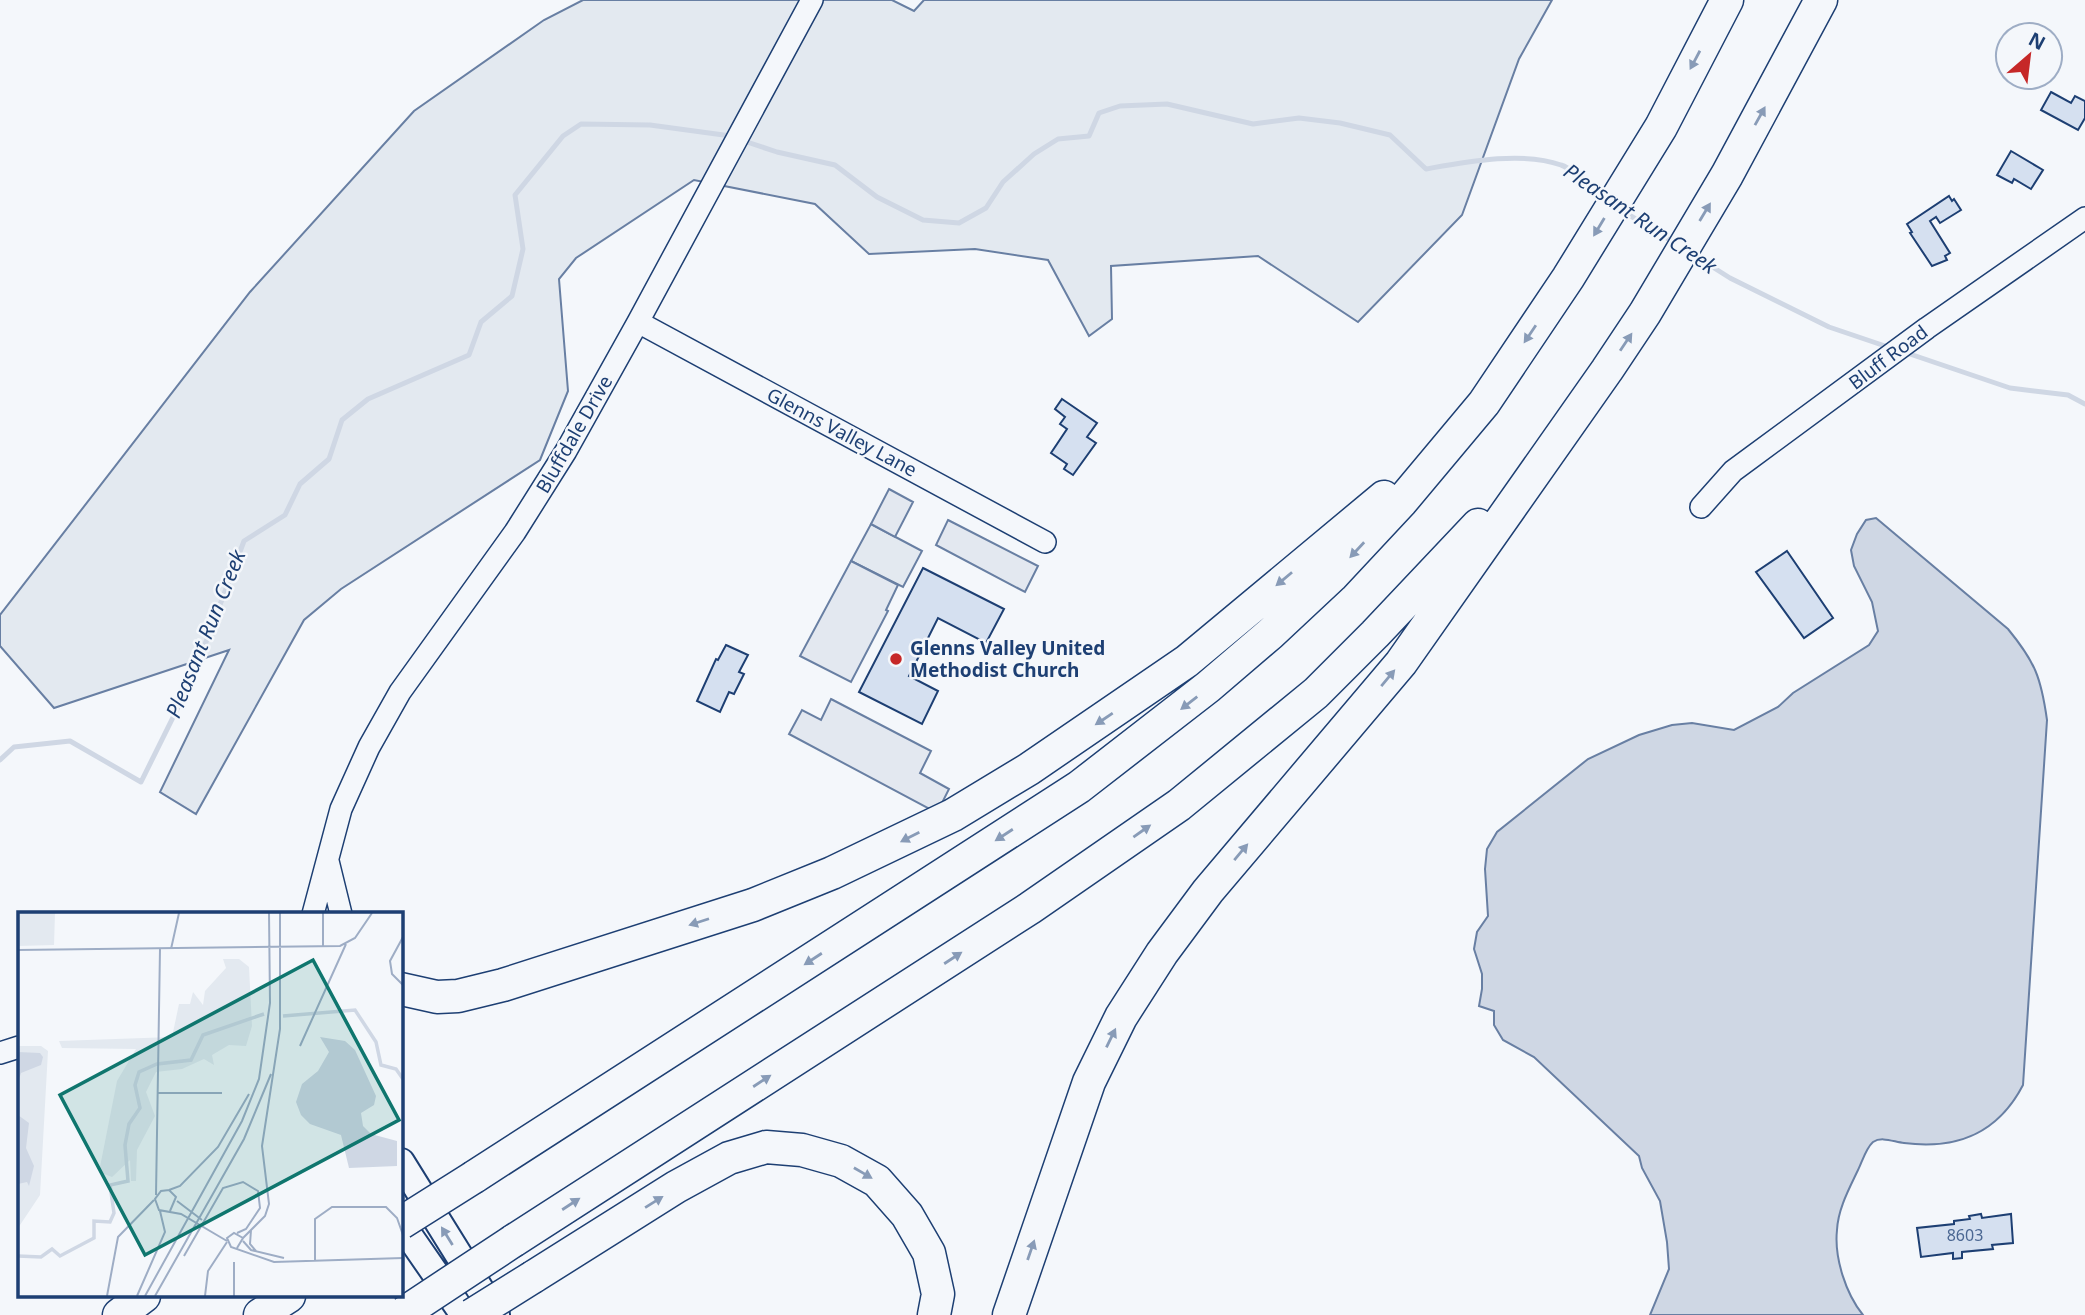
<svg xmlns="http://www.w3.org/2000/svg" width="2085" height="1315" viewBox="0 0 2085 1315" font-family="'Noto Sans',sans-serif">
<rect width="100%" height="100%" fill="#f4f7fb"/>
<path fill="#e3e9f0" stroke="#687fa3" stroke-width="2" d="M583,0H892L914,11L924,0H1552L1519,59L1462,215L1358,322L1258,256L1111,266L1112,319L1089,336L1048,260L975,249L869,254L815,204L694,180L576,258L559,279L568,391L540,460L341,589L304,620L196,814L160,792L229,650L54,708L0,646V615L250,292L414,111L544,20Z
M871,524L922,551L903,587L851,561Z"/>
<path fill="#e3e8f0" stroke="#687fa3" stroke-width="2" d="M889,489L913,502L895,537L871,524Z
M948,520L1038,566L1025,592L936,545Z
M851,561L898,585L886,610L888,611L851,682L800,656Z
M831,699L931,751L920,773L949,789L937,813L789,734L802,710L821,720Z"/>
<path fill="#cfd7e4" stroke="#687fa3" stroke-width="2" d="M1876,518L2008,629C2035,662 2041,677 2047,720L2023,1085C1998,1133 1958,1150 1904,1143C1894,1142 1882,1136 1873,1142C1866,1148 1862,1162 1858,1170C1849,1189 1838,1209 1837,1230C1834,1258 1846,1294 1863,1315H1650L1669,1269L1667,1242L1660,1201L1642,1168L1639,1156L1534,1057L1503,1040L1494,1025V1011L1479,1006L1482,989V974L1474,949L1477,932L1488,916L1485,869L1487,849L1497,832L1588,759L1639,735L1672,725L1692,723L1734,730L1778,707L1793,693L1869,645L1878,631L1872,602L1854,566L1851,550L1857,534L1866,520Z"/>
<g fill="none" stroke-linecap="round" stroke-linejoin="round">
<path stroke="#cfd7e4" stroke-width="5" d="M744,141L777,152L835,165L877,197L923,220L959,223L986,208L1003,182L1034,154L1058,139L1089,136L1099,113L1120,106L1167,104L1253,124L1299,118L1340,123L1390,135L1426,169C1466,162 1522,151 1561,165C1574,169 1592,190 1603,199
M1621,210L1675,243
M1692,254L1730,278L1829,327L1891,348
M1904,352L2010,388L2068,395L2085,404
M0,760L14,747L70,741L141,782L192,679L244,541L285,515L300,484L329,459L342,420L368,399L469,355L481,322L512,296L523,249L515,195L563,136L581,124L650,125L731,136"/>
</g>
<path fill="#d5e0f0" stroke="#1d3f73" stroke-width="2" d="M2051,92L2071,103L2075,96L2085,101V118L2078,130L2041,110Z
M2011,151L2043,170L2031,189L2014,179L2012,183L1997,175Z
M1949,196L1952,201L1954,199L1961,210L1940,223L1936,217L1930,221L1950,253L1945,256L1947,260L1932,266L1910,233L1912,232L1907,224Z
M1062,399L1097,423L1087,437L1096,443L1073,475L1064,469L1067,464L1051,453L1067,429L1060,424L1065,417L1055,409Z
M1787,551L1833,618L1804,638L1756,572Z
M923,568L1004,609L986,643L938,618L909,676L938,691L922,724L859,692Z
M726,645L748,655L739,672L744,674L734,694L729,692L720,712L697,701L716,659L718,660Z
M1981,1214L1982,1218L2011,1214L2013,1243L1992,1245L1993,1249L1962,1252V1258L1953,1259V1253L1921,1257L1917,1228L1954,1224V1221L1970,1219L1969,1216Z"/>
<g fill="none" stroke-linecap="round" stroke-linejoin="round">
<g stroke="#1d3f73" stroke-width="24">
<path id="minor" d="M638,322L1045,542
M1701,507L1733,471L1752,457L1927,328L2085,218
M328,861L341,914
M313,914L341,809L369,747L400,692L515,532L566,451L638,322L812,0
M0,1053L19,1047"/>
</g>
<g stroke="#1d3f73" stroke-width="30">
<path id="major" d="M401,1162L496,1315
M401,1224L464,1315"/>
</g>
<g stroke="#1d3f73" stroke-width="35">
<path id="highway" d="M401,989L437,997L458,996L503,985L753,905L832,873L953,815L1029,769L1187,661L1384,497
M474,1177L1079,787L1208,687L1270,634L1332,576L1402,501L1484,403L1568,278L1661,127L1727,0
M513,1241L1030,908L1179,805L1316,693L1375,634L1478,525
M533,1277L676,1187L729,1158L766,1147L802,1150L841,1161L877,1181L907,1215L929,1253L938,1294L934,1315
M119,1315L144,1296
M260,1315L289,1296
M1009,1315L1089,1082L1121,1017L1162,953L1208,891L1401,663L1607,370L1645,313L1727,175L1821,0"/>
</g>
<use href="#minor" stroke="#f4f7fb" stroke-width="21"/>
<use href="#major" stroke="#f4f7fb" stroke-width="26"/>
<use href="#highway" stroke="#f4f7fb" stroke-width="32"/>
<g stroke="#1d3f73" stroke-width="35" stroke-linecap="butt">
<path id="highway-bridge" d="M401,1223L474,1177
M404,1313L513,1241
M472,1315L533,1277"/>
</g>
<use href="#highway-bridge" stroke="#f4f7fb" stroke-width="32"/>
</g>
<defs><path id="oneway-solid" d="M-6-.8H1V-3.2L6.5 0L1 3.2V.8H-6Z" transform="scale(1.75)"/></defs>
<g fill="#889bb7">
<use href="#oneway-solid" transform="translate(1695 60) rotate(118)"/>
<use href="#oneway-solid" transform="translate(1760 116) rotate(-61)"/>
<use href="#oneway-solid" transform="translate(1705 212) rotate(-59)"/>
<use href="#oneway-solid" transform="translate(1599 227) rotate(121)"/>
<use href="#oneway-solid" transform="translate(1530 334) rotate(124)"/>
<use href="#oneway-solid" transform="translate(1626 342) rotate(-56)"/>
<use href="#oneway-solid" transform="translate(1357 550) rotate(133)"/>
<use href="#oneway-solid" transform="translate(1284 579) rotate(140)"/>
<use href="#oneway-solid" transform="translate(1388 678) rotate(-50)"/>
<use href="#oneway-solid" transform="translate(1189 703) rotate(142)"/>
<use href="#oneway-solid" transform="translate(1104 719) rotate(146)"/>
<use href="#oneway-solid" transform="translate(1142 831) rotate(-35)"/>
<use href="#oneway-solid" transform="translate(1004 835) rotate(147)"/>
<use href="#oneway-solid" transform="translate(910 837) rotate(153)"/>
<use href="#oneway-solid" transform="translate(1241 852) rotate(-50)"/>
<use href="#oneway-solid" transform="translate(699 922) rotate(162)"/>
<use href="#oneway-solid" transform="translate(953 958) rotate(-33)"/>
<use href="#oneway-solid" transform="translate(813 959) rotate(147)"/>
<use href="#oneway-solid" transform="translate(1111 1038) rotate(-64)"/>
<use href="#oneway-solid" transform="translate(762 1081) rotate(-33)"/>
<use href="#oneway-solid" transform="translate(863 1173) rotate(30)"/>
<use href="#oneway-solid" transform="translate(654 1202) rotate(-32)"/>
<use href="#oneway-solid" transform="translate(571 1204) rotate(-33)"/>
<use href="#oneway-solid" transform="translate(447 1236) rotate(-122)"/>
<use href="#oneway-solid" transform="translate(1031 1250) rotate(-71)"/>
</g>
<circle fill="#c62828" stroke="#f4f7fb" stroke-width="2.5" cx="896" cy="659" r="7"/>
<g text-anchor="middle" stroke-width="5" stroke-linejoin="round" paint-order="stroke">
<g font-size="16" fill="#4b6792">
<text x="1965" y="1241">8603</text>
</g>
<g font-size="19" fill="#1d3f73" stroke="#f4f7fb">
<text transform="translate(1888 357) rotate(-37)" y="7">Bluff Road</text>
<text transform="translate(842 432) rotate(28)" y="7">Glenns Valley Lane</text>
<text transform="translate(574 434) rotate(-60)" y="7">Bluffdale Drive</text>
</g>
<g font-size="19" font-weight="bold" fill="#1d3f73" stroke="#f4f7fb" text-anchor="start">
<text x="910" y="655">Glenns Valley United<tspan x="910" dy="22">Methodist Church</tspan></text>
</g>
<g font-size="21" font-style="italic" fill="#1d3f73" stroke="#f4f7fb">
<text transform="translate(1640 219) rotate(34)" y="7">Pleasant Run Creek</text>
<text transform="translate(206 634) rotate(-68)" y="7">Pleasant Run Creek</text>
</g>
</g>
<g transform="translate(18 912)">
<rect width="385" height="385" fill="#f4f7fb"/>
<path d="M0,1H37L36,33L0,34ZM205,47H221L231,55L234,114L228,134L211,133L194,143L196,153L186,147L164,157L138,160L128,180L137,204L119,238L118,269H113L112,248L94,265L81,260L99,169L118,137L44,136L41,129L154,125L161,92H172L175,80L185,93L187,79L208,56ZM0,134H23L30,139L22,283L0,316Z" fill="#e3e9f0"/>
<path d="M302,125L327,129L337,138L358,184L356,193L343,201L345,214L353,222L379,229V254L331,256L323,223L292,212L283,203L278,190L284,172L300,159L311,140ZM0,140L22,141L25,145L23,153L3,161L0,170ZM0,203L11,211L8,236L16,254L11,274L9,270L0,272Z" fill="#cfd7e4"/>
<path fill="none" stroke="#cfd7e4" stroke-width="3.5" d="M265,104L337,98L358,130L363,153L378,157L385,167M0,344L23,345L34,337L42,344L76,326V309L92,310L96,301L92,273L110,269L107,233L111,212L122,196L117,173L121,160L139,152L173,148L185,123L246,102"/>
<path fill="none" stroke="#9eadc5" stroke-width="2" d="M305,1V35M385,25L372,49L374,62L385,73M153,37L161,1M0,38L322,34L337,26L354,1M282,134L328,32M140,181H204M151,278L162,274L200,235L231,182M138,283L142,37M159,289L184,308M152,299L158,285L151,278L143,279L137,287L141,298L163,302L209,329M233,318L232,332L238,339M225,326L247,304L251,292L244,234L262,117V1M225,329L233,338L266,346M219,336L225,326L216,321L209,326L213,335L256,350L385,346M166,344L205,276L225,270L240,279L242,296L228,317L219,321M297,348V307L314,295H368L379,306L385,323M89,384L100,325L136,288M119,384L147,320L142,299M127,384L224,209L241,167L252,91L251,1M137,384L226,227L253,162M187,384L190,359L209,330M216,384V350"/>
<path fill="#0f766e" fill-opacity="0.15" stroke="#0f766e" stroke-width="3.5" d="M295,48L381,208L127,343L42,183Z"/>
<rect width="385" height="385" fill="none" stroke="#1d3f73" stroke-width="3.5"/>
</g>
<g transform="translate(2029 56) rotate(28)"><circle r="33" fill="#f4f7fb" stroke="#9eadc5" stroke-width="2"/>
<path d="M0-5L12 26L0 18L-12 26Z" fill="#c62828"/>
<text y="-10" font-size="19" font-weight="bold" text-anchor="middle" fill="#1d3f73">N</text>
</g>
</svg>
